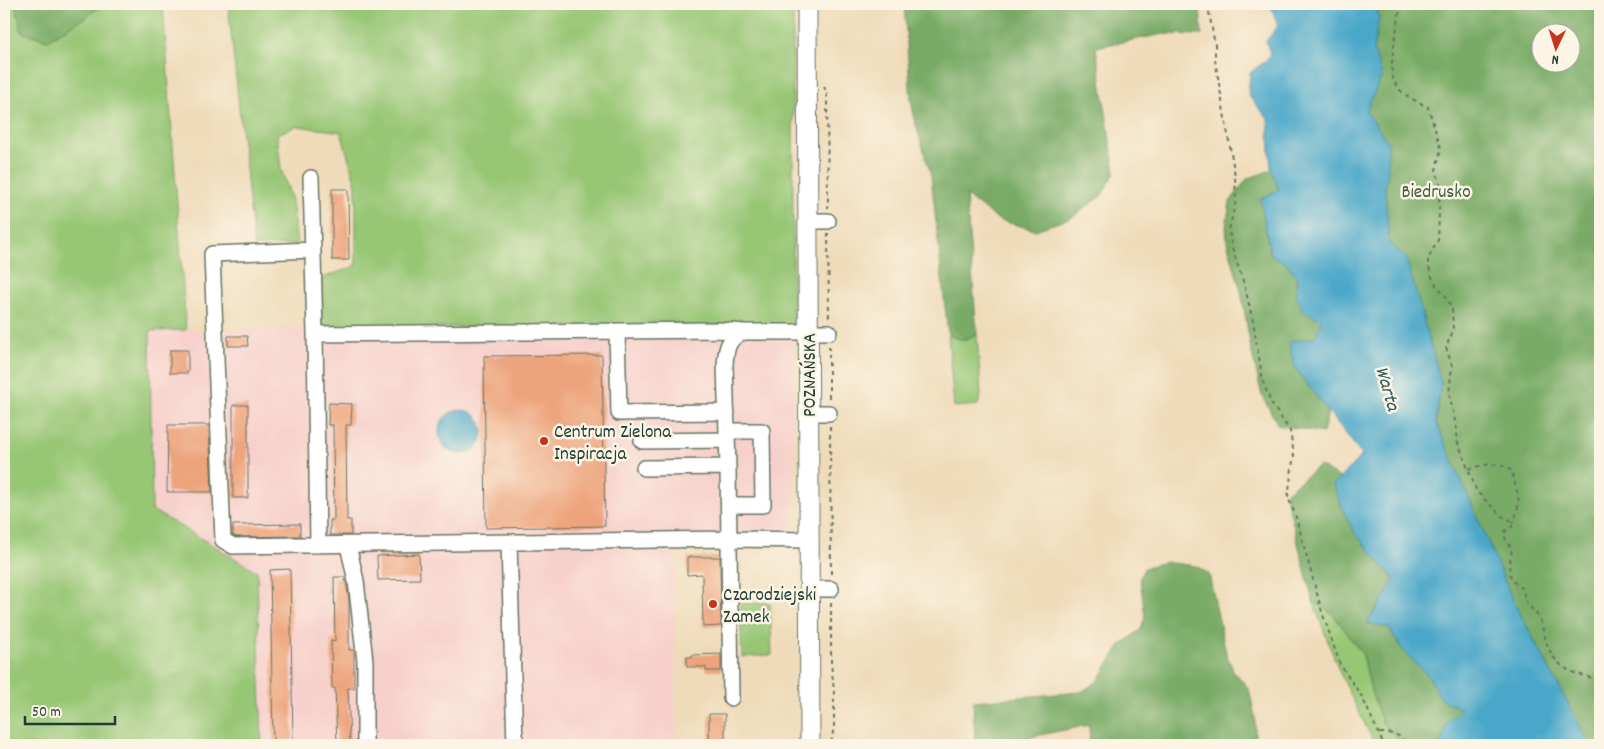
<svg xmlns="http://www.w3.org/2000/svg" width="1604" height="749" viewBox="0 0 1604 749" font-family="Dekko,sans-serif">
<rect width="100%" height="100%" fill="#fcf5e5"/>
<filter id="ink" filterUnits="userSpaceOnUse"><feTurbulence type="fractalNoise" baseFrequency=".02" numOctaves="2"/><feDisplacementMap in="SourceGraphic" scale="10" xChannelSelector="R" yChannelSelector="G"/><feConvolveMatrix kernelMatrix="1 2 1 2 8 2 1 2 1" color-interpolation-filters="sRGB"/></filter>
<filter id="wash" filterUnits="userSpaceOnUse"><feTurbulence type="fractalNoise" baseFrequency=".0096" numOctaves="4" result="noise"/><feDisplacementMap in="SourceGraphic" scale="20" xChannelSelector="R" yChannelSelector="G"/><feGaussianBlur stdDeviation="1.12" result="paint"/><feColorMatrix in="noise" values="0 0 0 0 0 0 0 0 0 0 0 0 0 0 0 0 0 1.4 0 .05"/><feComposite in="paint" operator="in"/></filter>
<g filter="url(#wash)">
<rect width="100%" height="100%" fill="#efdbba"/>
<path fill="#f7d0cb" d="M793,325L794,533L674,546L676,745H262L257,571L152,511L150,330Z"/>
<path fill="#97c675" stroke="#5b8254" d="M4,4H15L22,32L47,40L89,15L103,4H163L186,330L150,331L152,510L257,571L262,745H4Z
M228,4H793V325L321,328L322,278L356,266V185L341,132L297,126L277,134L281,169L292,200L297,245L254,246Z
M977,334L981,395L978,405L954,407L948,335L963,340Z
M1313,601L1333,614L1363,655L1372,694L1383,724L1404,745H1375L1339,671Z
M770,603L772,655L742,657L740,604Z"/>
<path fill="#79ab66" stroke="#4c744d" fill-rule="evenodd" d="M15,4H103L89,15L48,40L22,32Z
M904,4H1200L1202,35L1164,34L1096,47L1115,173L1101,196L1071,218L1035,230L999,220L966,196L977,334L963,340L948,335L931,175L916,125L911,100Z
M1376,4H1594L1598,16V33L1600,36V745H1590L1514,602L1436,422L1441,382L1389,244L1385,189L1388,171L1366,111L1382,75L1373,49L1379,18ZM1542,32H1572V62H1542Z
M1271,170L1279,189L1261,199L1265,227L1271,255C1294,266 1298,269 1296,295L1323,320L1315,337L1289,342L1295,368L1328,412L1323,433L1278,425L1262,396L1251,349L1241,291L1227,242L1226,226L1230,202L1247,179Z
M1319,466L1340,478L1333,485L1346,517L1356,535L1395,580L1367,623L1389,628L1404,652L1429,677L1441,699L1461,709L1446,725L1441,745H1404L1383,724L1372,694L1363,655L1333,614L1313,601L1285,493Z
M1164,562L1196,566L1209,574L1226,653L1234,672L1249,689L1255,717V745H1090L1089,725L991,745H975L973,701L1081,692L1098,681L1120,646L1141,629L1145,617L1140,578L1144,568Z"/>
<path fill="#4ba7c9" stroke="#35727e" d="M1270,4H1376L1379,18L1373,49L1382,75L1366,111L1388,142V171L1385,189L1389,244L1406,257L1441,382L1436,422L1514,602L1590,745H1441L1446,725L1461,709L1441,699L1429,677L1404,652L1389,628L1367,623L1395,580L1356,535L1346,517L1333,485L1362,455L1295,368L1289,342L1315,337L1322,320L1303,311L1296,295L1297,278L1288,264L1271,255L1265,227L1261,199L1279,189L1271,170L1268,119L1248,95L1250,73L1271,56L1266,41L1278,26Z
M439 432a22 22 0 1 1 44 0a22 22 0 1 1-44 0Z"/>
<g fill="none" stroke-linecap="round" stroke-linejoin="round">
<path stroke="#4ba7c9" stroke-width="4" d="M1084,4L1092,7"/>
</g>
<g id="blocks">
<path fill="#eda47d" d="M332,189H348L349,260H332Z
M228,336H247L248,346H228Z
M170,350H188V373H170Z
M602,355L605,526L486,528L484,356Z
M329,403L352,404L351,425H346L347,520H351V535H330V520H334L333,425H328Z
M233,405H248V498H233Z
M168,425H209L212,492H167Z
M300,524V536L236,537L233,535V525Z
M419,554L420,579L378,580L377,556Z
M687,557H720L721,626L703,627L702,574L687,575Z
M290,569L293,741H273L270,570Z
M334,577H345L349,599V650H354V688H348L350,745H337L335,688H332L331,640L335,641Z
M721,654V671H706V667H687V657H692V655Z
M709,714H725V740L709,741Z"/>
</g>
</g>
<g filter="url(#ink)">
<use href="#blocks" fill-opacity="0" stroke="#687463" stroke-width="1"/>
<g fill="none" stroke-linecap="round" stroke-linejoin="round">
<g stroke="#687463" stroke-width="18">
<path id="minor" d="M311,178L315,334L318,545
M807,221H828
M313,250L212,254L223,540L233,546L729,539L809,540
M315,334L617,331
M727,412L619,413L617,331L719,330L744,332
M808,413H829
M727,431H762L763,505H729
M642,441L727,440
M644,468L728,467
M509,543L515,745
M348,545L356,581L365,661V745
M809,589H831
M731,698L728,467L725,364C726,349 728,337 744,332H829"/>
</g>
<g stroke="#687463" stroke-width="21">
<path id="major" d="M807,4L810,745"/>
</g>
<path stroke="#687463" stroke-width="2" stroke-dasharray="4 4" stroke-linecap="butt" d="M1210,4L1209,12L1215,45V60L1235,176L1236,201L1229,230L1232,248L1244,284L1253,321L1263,382L1271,403L1290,431L1294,454L1288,497L1296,517L1322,612L1340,664L1362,697L1384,745
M1400,4C1400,22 1385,70 1396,85C1403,96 1417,101 1428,107L1441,148L1436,170L1440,183L1438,240L1428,259V264L1433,280L1438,288L1444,293L1452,308L1453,331L1446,347L1452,366L1449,393L1457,430V440L1477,492L1503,517L1512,521V527L1507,529L1504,534L1507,543L1512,548C1510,565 1504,578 1522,588C1524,593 1524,598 1527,603C1530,608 1536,612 1539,618C1547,638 1545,654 1565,668C1576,676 1590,675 1600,683
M824,86L827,95L828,208
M828,233L829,318
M829,346V401
M830,426L831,576
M1469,469C1484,464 1499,461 1512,471C1513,479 1516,487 1518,495C1520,505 1516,514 1513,523
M831,603V663L834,690V725L831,745
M1380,733C1392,733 1401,734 1407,745"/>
<use href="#minor" stroke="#fff" stroke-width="15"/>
<use href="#major" stroke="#fff" stroke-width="19"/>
</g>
</g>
<g fill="#c8321e" stroke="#fcf5e5" stroke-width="2">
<circle cx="544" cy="441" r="5"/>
<circle cx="713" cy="604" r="5"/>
</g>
<g text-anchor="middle" stroke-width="5" stroke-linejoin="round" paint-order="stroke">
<g font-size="19" fill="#3d5f44" stroke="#fcf5e5">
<text x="1436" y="197">Biedrusko</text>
</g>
<g font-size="19" fill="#1f3d34" stroke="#fcf5e5">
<text transform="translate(808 375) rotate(-90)" y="7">POZNAŃSKA</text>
</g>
<g font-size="19" fill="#1f3d34" stroke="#fcf5e5" text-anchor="start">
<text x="554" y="437">Centrum Zielona<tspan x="554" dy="22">Inspiracja</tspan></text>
<text x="723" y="600">Czarodziejski<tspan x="723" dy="22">Zamek</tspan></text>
</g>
<g font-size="20" font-style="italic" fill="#2c5d61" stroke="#fcf5e5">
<text transform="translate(1389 388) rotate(74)" y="7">Warta</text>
</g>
</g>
<rect width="1604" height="749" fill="none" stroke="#fcf5e5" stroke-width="20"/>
<g transform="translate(1556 48) rotate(184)"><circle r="24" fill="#fcf5e5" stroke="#a4ab9e"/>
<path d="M0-4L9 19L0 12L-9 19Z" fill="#c8321e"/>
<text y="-8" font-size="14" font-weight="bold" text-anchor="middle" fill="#1f3d34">N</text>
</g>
<path d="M25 716v8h90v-8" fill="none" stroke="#1f3d34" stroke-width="2.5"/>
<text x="32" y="716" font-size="15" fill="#1f3d34" stroke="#fcf5e5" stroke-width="4" paint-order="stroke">50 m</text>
</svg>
